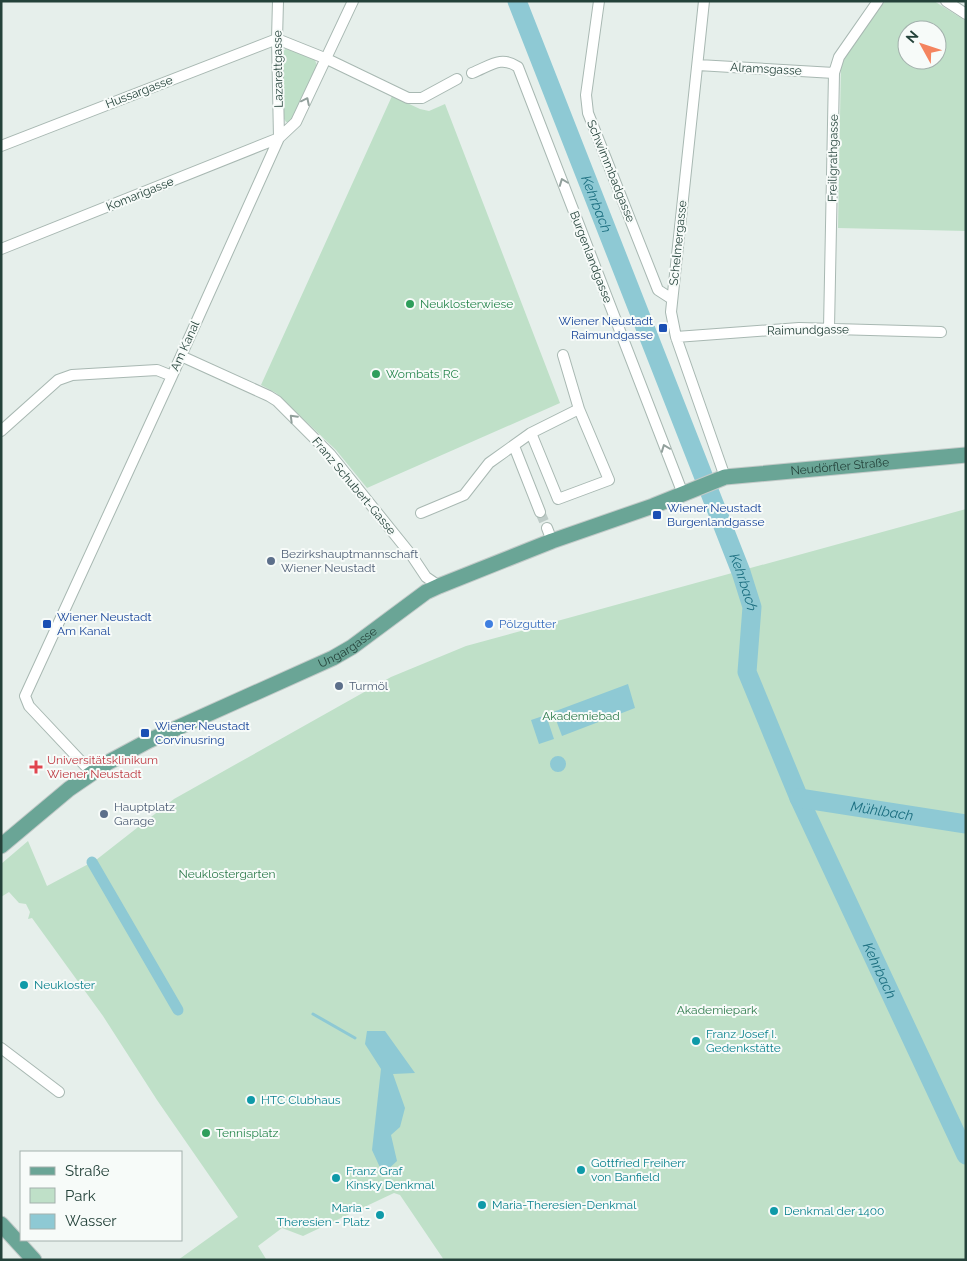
<svg xmlns="http://www.w3.org/2000/svg" width="967" height="1261" viewBox="0 0 967 1261" font-family="Raleway,sans-serif">
<rect width="100%" height="100%" fill="#e6efeb"/>
<path fill="#bfe0c8" fill-rule="evenodd" d="M885,1H934L966,21V231L838,228L841,63ZM907,30H937V60H907Z
M287,47L314,58L317,65L296,115L290,122H286L283,117V52Z
M392,96L420,109L429,111L445,104L560,403L367,488L336,450L276,393L261,385Z
M966,509V1260H444L400,1195L394,1193L303,1236L282,1228L258,1246L266,1259L265,1260H178L238,1217L157,1100L103,1016L32,918L28,919L30,912L26,904L19,903L9,892L1,897V864L28,841L47,886L96,860L174,799L391,677L466,646Z"/>
<path fill="#8ec9d4" d="M628,684L635,708L562,736L553,712Z
M546,715L554,739L539,744L531,720Z
M550 764a8 8 0 1 1 16 0a8 8 0 1 1-16 0Z
M367,1031H385L415,1073L393,1074L405,1108L400,1127L391,1135L397,1161L383,1174L372,1150L381,1069L365,1044Z"/>
<g fill="none" stroke-linecap="round" stroke-linejoin="round">
<path stroke="#8ec9d4" stroke-width="3" d="M313,1014L355,1038"/>
<path stroke="#8ec9d4" stroke-width="11" d="M92,862L178,1010"/>
<g stroke="#8ec9d4" stroke-width="19">
<path id="s1" d="M517,1L741,572L752,607L747,672L799,798L966,1155"/>
<path id="s2" d="M799,798L966,824"/>
</g>
<path stroke="#bfccc8" stroke-width="10" stroke-dasharray="10 5" stroke-linecap="butt" d="M540,512L547,528"/>
<g stroke="#a8b8b2" stroke-width="12">
<path id="minor" d="M278,1L277,39L279,138
M599,1L586,95L588,113L658,290L672,299
M704,1L671,312L676,337L725,477
M946,1L966,14
M698,65L834,73
M472,73C490,66 501,55 518,67L683,494
M1,146L277,39L327,59L408,98H422L457,79
M1,249L279,138
M829,328L834,73L839,57L878,1
M676,337L799,328L941,332
M181,356L269,396L277,401L330,454L412,556L426,577L439,586
M1,431L58,380L72,375L157,370L172,376
M531,433L558,499L609,480L579,409L563,355
M514,446L540,512
M421,513L464,495L489,463L531,433L579,409
M547,528L552,541
M92,773L29,706L25,696L172,376L279,138L296,122L353,1
M1,1048L59,1092"/>
</g>
<g stroke="#c2cac8" stroke-width="17">
<g id="primary">
<path id="s3" d="M1,846L69,789L107,763L148,741L333,658L352,647L426,592L439,586L552,541L653,506L725,477L966,455"/>
<path d="M1,1224L34,1260"/>
</g>
</g>
<use href="#minor" stroke="#fff" stroke-width="10"/>
<use href="#primary" stroke="#6aa596" stroke-width="15"/>
</g>
<defs><path id="oneway-chevron" d="M-2-3.5L2.5 0L-2 3.5" fill="none" stroke-width="1.6" stroke-linecap="round" stroke-linejoin="round" transform="scale(1.25)"/></defs>
<g stroke="#92a09c">
<use href="#oneway-chevron" transform="translate(306 101) rotate(-64)"/>
<use href="#oneway-chevron" transform="translate(563 182) rotate(-111)"/>
<use href="#oneway-chevron" transform="translate(293 418) rotate(-135)"/>
<use href="#oneway-chevron" transform="translate(665 448) rotate(-111)"/>
</g>
<g fill="#2e9e5b" stroke="#f7fbf9" stroke-width="2">
<circle cx="410" cy="304" r="5"/>
<circle cx="376" cy="374" r="5"/>
<circle cx="206" cy="1133" r="5"/>
</g>
<g fill="#1a4fb4" stroke="#f7fbf9" stroke-width="2">
<rect x="658" y="323" width="10" height="10" rx="2.5"/>
<rect x="652" y="510" width="10" height="10" rx="2.5"/>
<rect x="42" y="619" width="10" height="10" rx="2.5"/>
<rect x="140" y="728" width="10" height="10" rx="2.5"/>
</g>
<g fill="#5c6f8a" stroke="#f7fbf9" stroke-width="2">
<circle cx="271" cy="561" r="5"/>
<circle cx="339" cy="686" r="5"/>
<circle cx="104" cy="814" r="5"/>
</g>
<circle fill="#3f7fe0" stroke="#f7fbf9" stroke-width="2" cx="489" cy="624" r="5"/>
<path fill="#e0444e" stroke="#f7fbf9" stroke-width="2" d="M33.5 759.5h5v5h5v5h-5v5h-5v-5h-5v-5h5z"/>
<g fill="#0f9aa8" stroke="#f7fbf9" stroke-width="2">
<circle cx="24" cy="985" r="5"/>
<circle cx="696" cy="1041" r="5"/>
<circle cx="251" cy="1100" r="5"/>
<circle cx="581" cy="1170" r="5"/>
<circle cx="336" cy="1178" r="5"/>
<circle cx="482" cy="1205" r="5"/>
<circle cx="774" cy="1211" r="5"/>
<circle cx="380" cy="1215" r="5"/>
</g>
<g text-anchor="middle" stroke-width="4" stroke-linejoin="round" paint-order="stroke">
<g font-size="12" fill="#24423a" stroke="#f7fbf9">
<text transform="translate(278 69) rotate(-91)" y="4">Lazarettgasse</text>
<text transform="translate(766 69) rotate(3)" y="4">Alramsgasse</text>
<text transform="translate(139 92) rotate(-21)" y="4">Hussargasse</text>
<text transform="translate(833 158) rotate(-89)" y="4">Freiligrathgasse</text>
<text transform="translate(611 171) rotate(68)" y="4">Schwimmbadgasse</text>
<text transform="translate(140 194) rotate(-22)" y="4">Komarigasse</text>
<text transform="translate(678 243) rotate(-84)" y="4">Schelmergasse</text>
<text transform="translate(591 257) rotate(69)" y="4">Burgenlandgasse</text>
<text transform="translate(808 330) rotate(-1)" y="4">Raimundgasse</text>
<text transform="translate(185 346) rotate(-66)" y="4">Am Kanal</text>
<text dy="4" stroke="none"><textPath href="#s3" startOffset="934">Neudörfler Straße</textPath></text>
<text transform="translate(354 486) rotate(50)" y="4">Franz Schubert-Gasse</text>
<text dy="4" stroke="none"><textPath href="#s3" startOffset="402">Ungargasse</textPath></text>
</g>
<g font-size="12" fill="#27864d" stroke="#f7fbf9" text-anchor="start">
<text x="420" y="308">Neuklosterwiese</text>
<text x="386" y="378">Wombats RC</text>
<text x="216" y="1137">Tennisplatz</text>
</g>
<g font-size="12" fill="#164399" stroke="#f7fbf9" text-anchor="start">
<text x="653" y="325" text-anchor="end">Wiener Neustadt<tspan x="653" dy="14">Raimundgasse</tspan></text>
<text x="667" y="512">Wiener Neustadt<tspan x="667" dy="14">Burgenlandgasse</tspan></text>
<text x="57" y="621">Wiener Neustadt<tspan x="57" dy="14">Am Kanal</tspan></text>
<text x="155" y="730">Wiener Neustadt<tspan x="155" dy="14">Corvinusring</tspan></text>
</g>
<g font-size="12" fill="#4e5e75" stroke="#f7fbf9" text-anchor="start">
<text x="281" y="558">Bezirkshauptmannschaft<tspan x="281" dy="14">Wiener Neustadt</tspan></text>
<text x="349" y="690">Turmöl</text>
<text x="114" y="811">Hauptplatz<tspan x="114" dy="14">Garage</tspan></text>
</g>
<g font-size="12" fill="#366cbe" stroke="#f7fbf9" text-anchor="start">
<text x="499" y="628">Pölzgutter</text>
</g>
<g font-size="12" fill="#2d7a4b" stroke="#f7fbf9">
<text x="581" y="720">Akademiebad</text>
<text x="227" y="878">Neuklostergarten</text>
<text x="717" y="1014">Akademiepark</text>
</g>
<g font-size="12" fill="#be3a42" stroke="#f7fbf9" text-anchor="start">
<text x="47" y="764">Universitätsklinikum<tspan x="47" dy="14">Wiener Neustadt</tspan></text>
</g>
<g font-size="12" fill="#0d838f" stroke="#f7fbf9" text-anchor="start">
<text x="34" y="989">Neukloster</text>
<text x="706" y="1038">Franz Josef I.<tspan x="706" dy="14">Gedenkstätte</tspan></text>
<text x="261" y="1104">HTC Clubhaus</text>
<text x="591" y="1167">Gottfried Freiherr<tspan x="591" dy="14">von Banfield</tspan></text>
<text x="346" y="1175">Franz Graf<tspan x="346" dy="14">Kinsky Denkmal</tspan></text>
<text x="492" y="1209">Maria-Theresien-Denkmal</text>
<text x="370" y="1212" text-anchor="end">Maria -<tspan x="370" dy="14">Theresien - Platz</tspan></text>
<text x="784" y="1215">Denkmal der 1400</text>
</g>
<g font-size="14" font-style="italic" fill="#1c6f80" stroke="#f7fbf9">
<text dy="5" stroke="none"><textPath href="#s1" startOffset="218">Kehrbach</textPath></text>
<text dy="5" stroke="none"><textPath href="#s1" startOffset="624">Kehrbach</textPath></text>
<text dy="5" stroke="none"><textPath href="#s2" startOffset="84">Mühlbach</textPath></text>
<text dy="5" stroke="none"><textPath href="#s1" startOffset="1042">Kehrbach</textPath></text>
</g>
</g>
<rect width="967" height="1261" fill="none" stroke="#24423a" stroke-width="5"/>
<rect x="20" y="1151" width="162" height="90" fill="#f7fbf9" stroke="#a3b1ad"/>
<rect x="30" y="1167" width="25" height="8" fill="#6aa596" stroke="#a3b1ad"/>
<text x="65" y="1176" font-size="15" fill="#24423a">Straße</text>
<rect x="30" y="1188" width="25" height="15" fill="#bfe0c8" stroke="#a3b1ad"/>
<text x="65" y="1201" font-size="15" fill="#24423a">Park</text>
<rect x="30" y="1214" width="25" height="15" fill="#8ec9d4" stroke="#a3b1ad"/>
<text x="65" y="1226" font-size="15" fill="#24423a">Wasser</text>
<g transform="translate(922 45) rotate(310)"><circle r="24" fill="#f7fbf9" stroke="#a3b1ad"/>
<path d="M0-4L9 19L0 12L-9 19Z" fill="#f4845f"/>
<text y="-8" font-size="14" font-weight="bold" text-anchor="middle" fill="#24423a">N</text>
</g>
</svg>
